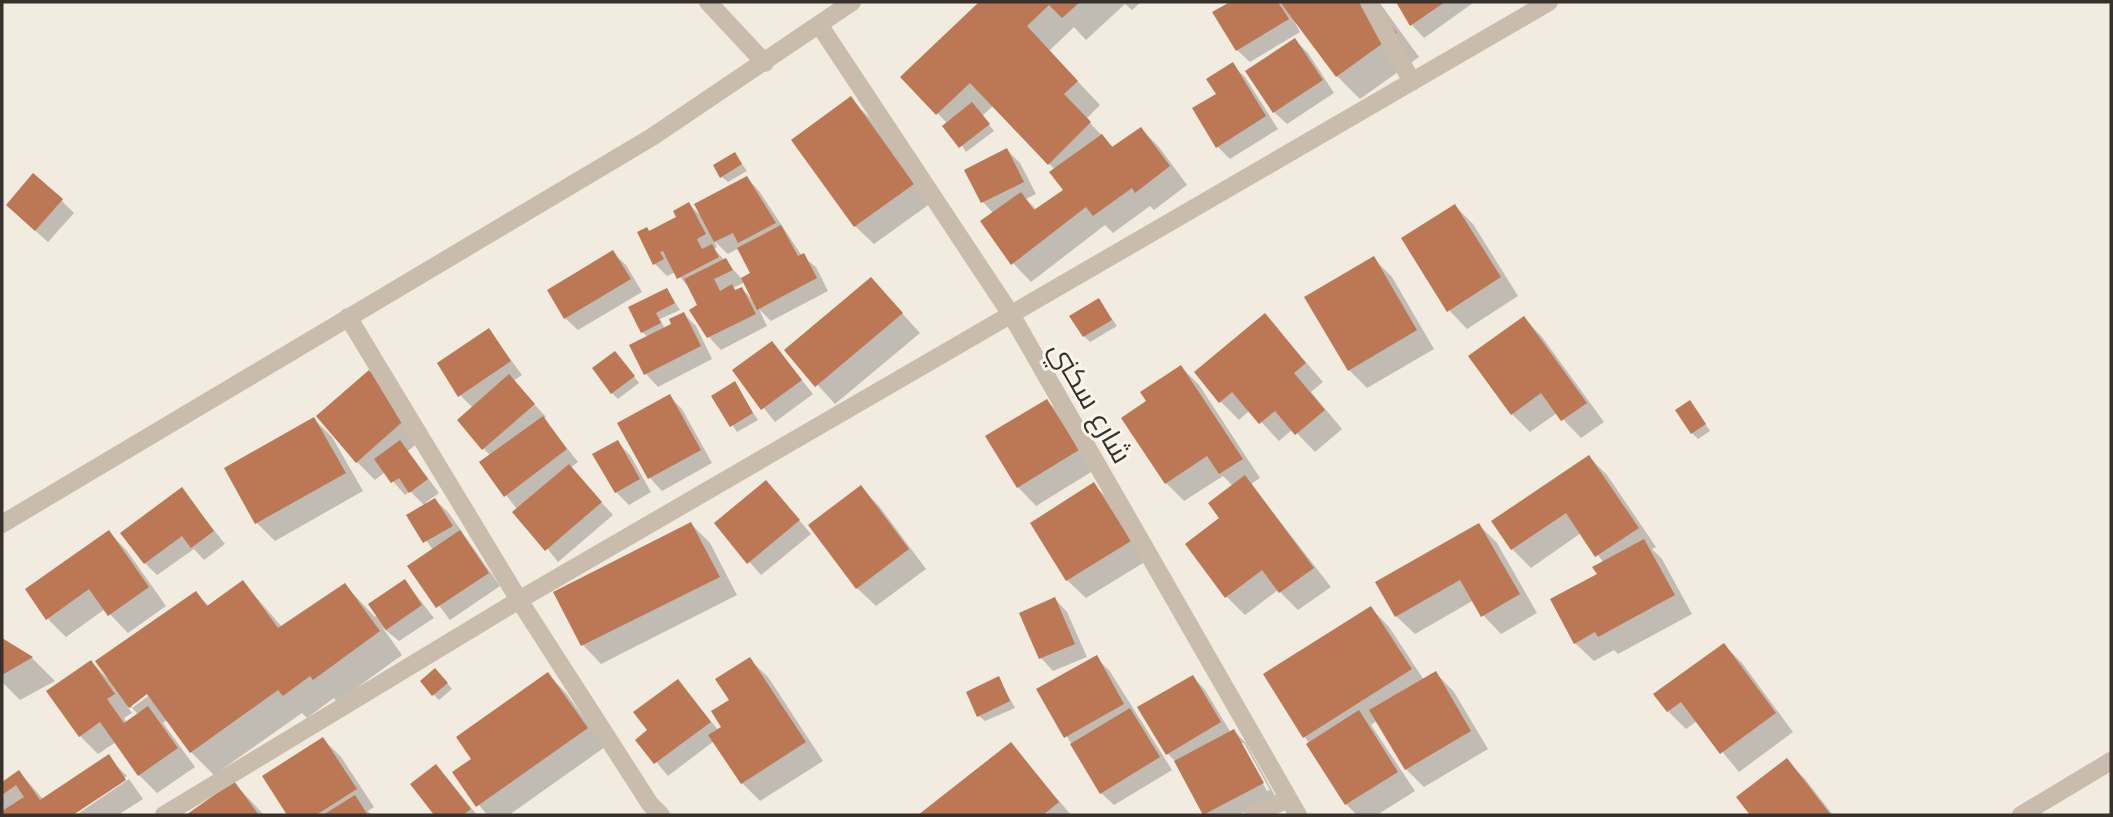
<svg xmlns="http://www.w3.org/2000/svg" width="2113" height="817" viewBox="0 0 2113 817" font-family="Jost,Cairo,sans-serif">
<rect width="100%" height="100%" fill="#f1ebe0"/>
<path fill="#0003" fill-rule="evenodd" d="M982,2H1141L1132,10L1125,4L1086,40L1074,27L1049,51L1100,105L1086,119L1114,148L1141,129L1159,147L1187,185L1154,210L1150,206L1113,233L1105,225L1031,282L1013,263L994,214L983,202L967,171L1007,150L1020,163L1036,194L1026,199L1037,210L1065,190L1055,170L994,105L982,116L994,131L966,152L948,124L902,77Z
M1234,2H1379L1419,57L1360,99L1337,76L1297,22L1295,23L1300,32L1250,62L1237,50L1215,13Z
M1399,2H1472L1473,3L1424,38L1412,25L1397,3Z
M1295,40L1308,53L1334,93L1287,124L1274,112Z
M1232,65L1245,77L1278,129L1230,159L1217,146L1218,94Z
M850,99L869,117L931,203L874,244L855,226L793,140Z
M735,154L747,171L728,182L722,177Z
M747,178L759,191L802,256L816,267L828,291L771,321L759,309L767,326L721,350L709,337L700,306L691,290L676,272L667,276L655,264L650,232L678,218L689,204L702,217ZM714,241L728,254L739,248L752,273L742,279L714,249L717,247ZM745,282L753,300L742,289L737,292L733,288Z
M61,200L74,213L48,242L21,218Z
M1455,206L1473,224L1518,296L1467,329L1449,310Z
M613,253L626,265L642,292L578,330L565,318Z
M1373,258L1392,277L1434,349L1367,388L1349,370Z
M871,279L920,333L835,404L786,350Z
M667,290L680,310L660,319L665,329L684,314L696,326L712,359L658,387L646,374L631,346L648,337L642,332Z
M1099,300L1117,326L1090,342L1084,336Z
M1265,315L1323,382L1311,392L1342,429L1315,452L1293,429L1279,441L1250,410L1239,420L1220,401Z
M1524,318L1542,337L1604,422L1581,438L1557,413L1530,432L1512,414Z
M489,330L522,375L513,381L546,417L544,419L578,462L570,468L613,515L558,562L506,495L491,456L483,448L473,408L460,395Z
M772,343L813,394L775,422L734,371Z
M621,359L639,383L618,399L612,393Z
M1181,367L1199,385L1260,478L1251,484L1331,587L1298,610L1278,590L1245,615L1226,596L1222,518L1233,486L1223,476L1184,501L1166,483L1149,402Z
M369,372L426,436L408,451L439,493L425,503L427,505L435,500L448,512L500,586L450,620L409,566L433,550L409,516L425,506L410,491L405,495L385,472L375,480L357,462Z
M734,384L758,420L737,432L713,396Z
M669,396L682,409L712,463L662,491L650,478Z
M1047,401L1066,419L1096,469L1036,506L1018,487Z
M1695,408L1710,431L1698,439L1692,433Z
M314,419L332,437L363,491L275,541L257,523Z
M617,442L630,455L651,492L629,505L616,492Z
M1589,457L1607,475L1656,547L1652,549L1662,559L1692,614L1618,654L1614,650L1594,661L1575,643L1604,563L1581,533L1531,568L1512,549L1494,521Z
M766,482L811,534L761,575L716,524Z
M1094,485L1112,503L1148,560L1086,598L1067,580Z
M861,488L879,506L926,569L876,606L857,588Z
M182,490L225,544L204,560L194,549L157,575L145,563Z
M691,524L710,543L737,595L601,664L583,645L556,592Z
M1479,525L1497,543L1537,613L1501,634L1483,615L1474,600L1415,634L1396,616Z
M109,532L127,551L166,606L128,633L105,609L66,637L48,619Z
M405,581L434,618L399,641L382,627L402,655L337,702L334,698L307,718L302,713L214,775L191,752L168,719L163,723L195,767L157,793L139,775L116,742L98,754L80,736L91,662L107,678L196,593L209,606L243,582L282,627L345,585L375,617ZM153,688L155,691L132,708L139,715L127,723L124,718L132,713L127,706L132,708V704Z
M1055,599L1067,612L1087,657L1053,671L1041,658L1022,613Z
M1371,608L1389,627L1424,680L1436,673L1454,692L1488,749L1424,787L1406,769L1378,720L1371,725L1415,791L1377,815H1357L1346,804L1305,737Z
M2,640L32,658L55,681L20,700L2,682Z
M1724,645L1742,663L1793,732L1739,772L1697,721L1686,729L1668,711Z
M1096,658L1109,670L1172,770L1114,805L1101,793L1039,690Z
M749,659L768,677L823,761L760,801L742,783L714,741L668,776L638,740L650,730L678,681L719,731L724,727Z
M548,674L566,693L605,747L509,815H487L454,773L473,759Z
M441,676L452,689L439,700L433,694Z
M1193,677L1205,690L1231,733L1234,731L1246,743L1275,796L1239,815H1206L1177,763L1167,753ZM1240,743H1244L1270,790L1267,791Z
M999,679L1015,708L985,721L979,716Z
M323,739L341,757L374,807L368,811L371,815H289L264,777Z
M1011,744L1071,815H921Z
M108,757L127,776L70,815H2V784L19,772L44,800Z
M1787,761L1805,779L1833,815H1753L1739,798Z
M436,766L448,779L477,815H437L412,784Z
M129,779L143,799L118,815H76Z
M234,783L264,815H190Z"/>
<path fill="#bc7854" d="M979,2H1080L1062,18L1049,5L1027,26L1078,81L1064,94L1091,122L1048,165L970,83L936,115L900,77Z
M1230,2H1278L1289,19L1236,51L1212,12Z
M1280,2H1374L1397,33L1336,77Z
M1396,2H1445L1410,26Z
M1295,38L1323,80L1273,113L1245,71Z
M1233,62L1266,116L1216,148L1192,108L1216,94L1206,79Z
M851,96L914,184L854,227L791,140Z
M972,102L990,124L959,148L942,126Z
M1141,127L1170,166L1135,193L1132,188L1093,216L1086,207L1011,265L980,221L1021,192L1034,210L1063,190L1049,172L1102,134L1112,147Z
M1007,148L1024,182L981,203L964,170Z
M735,152L742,164L720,178L713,165Z
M33,173L63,199L35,231L6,205Z
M747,176L776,223L738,243L733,233L714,242L694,204Z
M689,202L706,234L697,239L702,249L712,244L719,257L677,279L663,251L660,252L664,259L653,265L637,232L647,227L649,231L676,217L673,211Z
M1455,204L1501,277L1447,312L1401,238Z
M781,225L798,256L804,253L817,278L757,310L741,278L750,273L737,248Z
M613,250L631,279L564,319L547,290Z
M1374,256L1417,330L1348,371L1304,297Z
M726,258L733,270L714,279L720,291L732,284L735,290L742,287L756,314L707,338L689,310L697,305L684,279Z
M871,277L903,313L815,387L784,350Z
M667,288L675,303L656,313L661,323L641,333L628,307Z
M1099,298L1112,320L1083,337L1069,316Z
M684,312L701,346L644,375L629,345L671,324L669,319Z
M1265,313L1306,363L1294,373L1325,410L1295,435L1275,411L1259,424L1232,392L1219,403L1194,372Z
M1524,316L1587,403L1561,421L1541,393L1511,415L1468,356Z
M489,328L511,361L458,397L437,363Z
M772,341L802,380L761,410L732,370Z
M615,351L635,376L611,394L592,368Z
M1181,365L1243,459L1219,474L1207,456L1165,484L1121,418L1146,401L1140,392Z
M369,370L409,416L356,463L316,416Z
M509,374L535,404L482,450L457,420Z
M735,381L753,413L730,427L711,396Z
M670,394L701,450L648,479L617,423Z
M1047,399L1079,450L1017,488L985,436Z
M1690,400L1706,424L1691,434L1675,410Z
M543,416L567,449L504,497L479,462Z
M314,417L346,473L255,524L224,468Z
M400,440L428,479L409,493L399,478L391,483L374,459Z
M618,440L640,479L615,493L592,454Z
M1589,455L1639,528L1595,557L1566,513L1511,550L1491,521Z
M569,464L602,502L545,551L512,512Z
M1245,475L1314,568L1279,593L1262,570L1225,598L1185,544L1219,518L1208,503Z
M766,480L800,520L747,564L714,523Z
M1094,482L1131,541L1066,581L1030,523Z
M861,485L909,549L856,589L808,525Z
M182,487L214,531L191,548L182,536L144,564L120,533Z
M435,498L453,526L423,543L406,515Z
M691,522L720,577L581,646L553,592Z
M1479,523L1520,594L1481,617L1460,580L1395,617L1375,582Z
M109,530L149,587L108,616L89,589L46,620L25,589Z
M460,530L489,573L436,608L407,566Z
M1644,539L1675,595L1598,637L1595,632L1574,644L1550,599L1597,574L1592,567Z
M405,579L422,605L386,630L368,604Z
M243,580L278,628L345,583L380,631L313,680L310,676L283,696L278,690L190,753L147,694L129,708L95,661L196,591L207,606Z
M1055,597L1075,644L1039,659L1019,613Z
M1371,606L1412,669L1303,738L1263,674Z
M2,638L33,657L2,675Z
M1724,643L1776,713L1720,754L1681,702L1667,712L1653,694Z
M1097,655L1124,704L1064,738L1036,689Z
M750,657L806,742L741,784L708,735L721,727L711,711L729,700L715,679Z
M91,660L115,694L107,699L124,723L148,706L178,748L138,776L100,722L79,737L46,691Z
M435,668L448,683L432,696L420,681Z
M1436,671L1471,731L1405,770L1369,710Z
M548,672L588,728L476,807L452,772L471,759L456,737Z
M1193,675L1221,722L1166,755L1137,707Z
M999,676L1010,701L977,717L966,692Z
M678,679L711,722L654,764L635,740L647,730L633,712Z
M1130,708L1160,757L1100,794L1070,744Z
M1359,710L1398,772L1345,805L1306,744Z
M1234,729L1264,783L1203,815L1174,761Z
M323,737L357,789L316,815H287L262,776Z
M1011,742L1059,802L1043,815H918Z
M109,754L126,780L73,815H2V811L24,797L16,785L2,795V782L19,770L40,800Z
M1787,758L1831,815H1750L1736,797Z
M436,764L471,809L463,815H434L410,784Z
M234,781L259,815H186Z
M355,795L368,815H323Z"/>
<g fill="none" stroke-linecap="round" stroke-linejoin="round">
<path stroke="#c9bcad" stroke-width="18" d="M708,2L765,63
M1369,2L1412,82
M820,26L1012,316L1298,815
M348,317L519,600L650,804L661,815
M2,524L652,137L852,2
M164,815L519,600L1549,2
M1253,815L1288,799
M2021,815L2111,761"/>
</g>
<g text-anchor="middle" stroke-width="6" stroke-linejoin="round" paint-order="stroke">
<g font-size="28" fill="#38302b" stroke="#f9f5ec">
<text transform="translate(1091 402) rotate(60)" y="10">شارع سكني</text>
</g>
</g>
<rect width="2113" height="817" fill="none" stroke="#38302b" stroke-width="7"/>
</svg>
